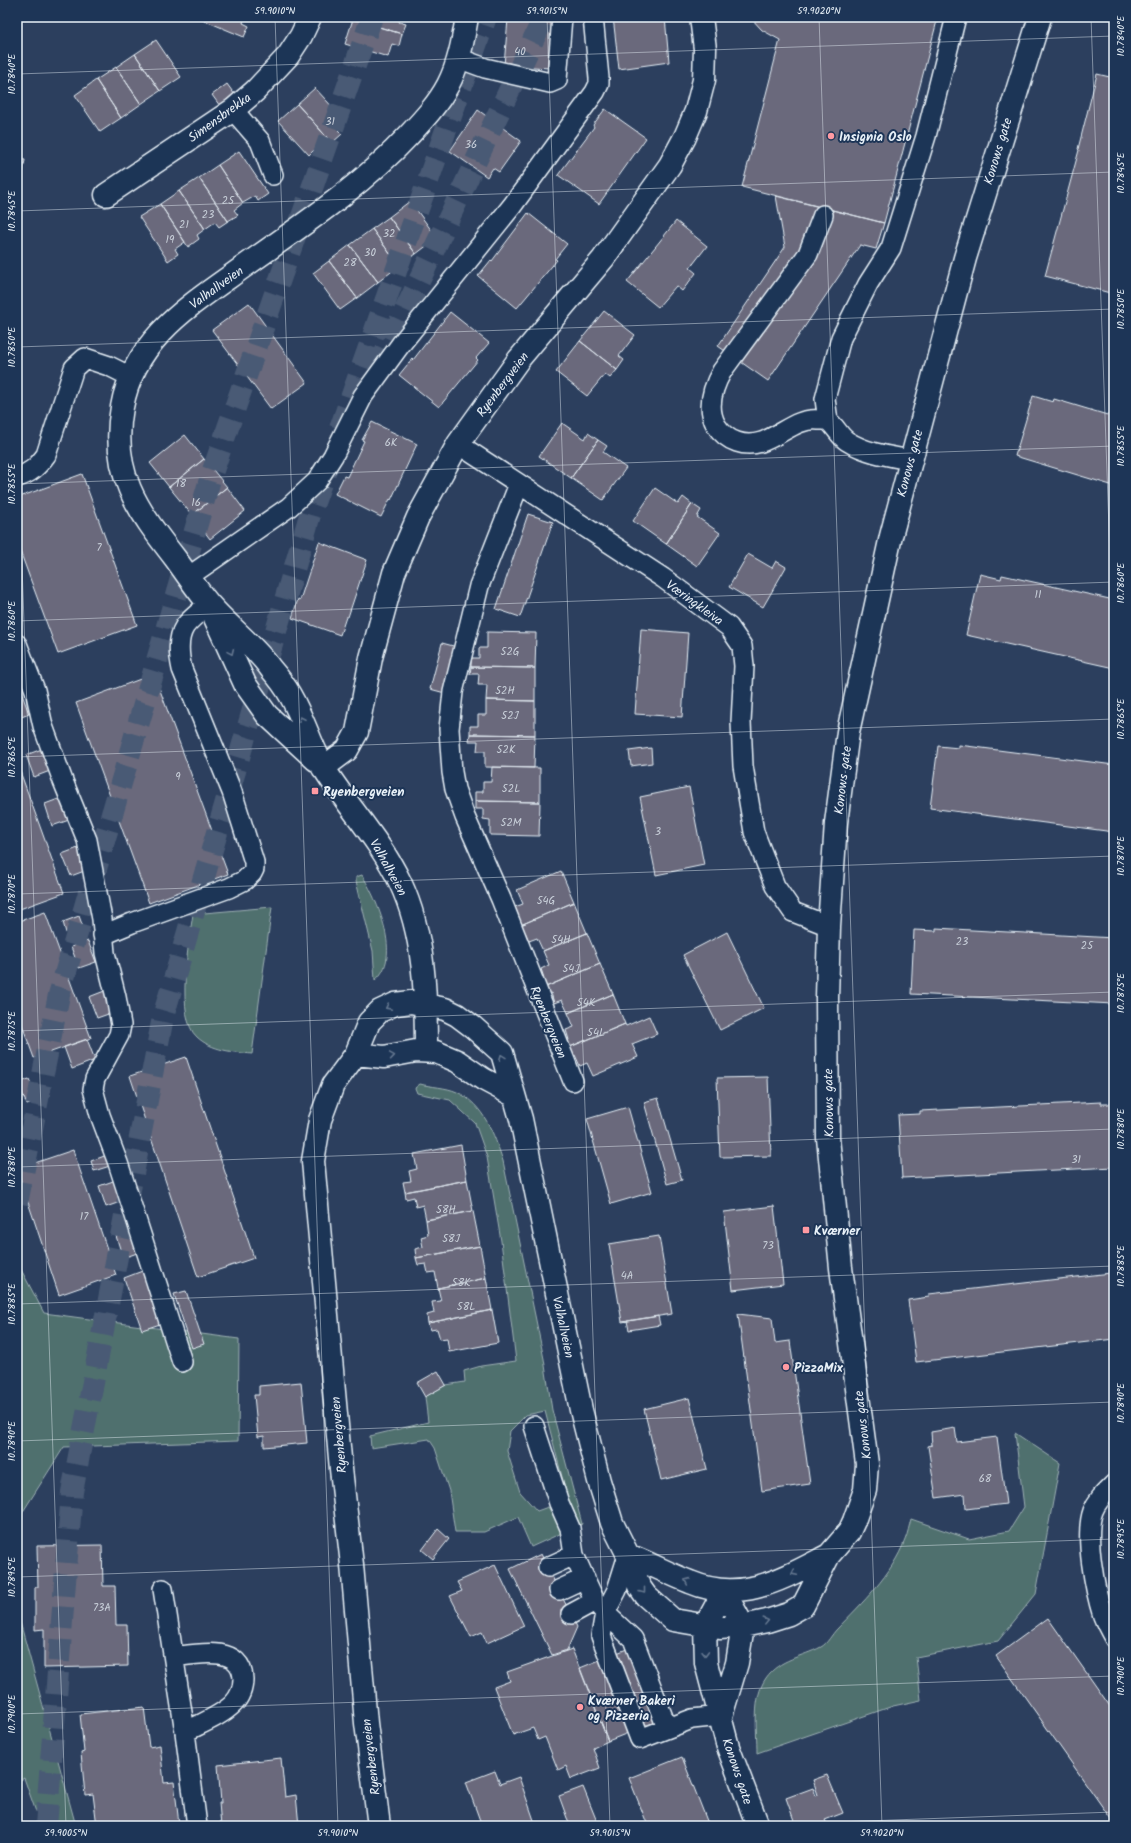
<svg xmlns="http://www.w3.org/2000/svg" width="1131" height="1843" viewBox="0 0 1131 1843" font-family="Kalam,sans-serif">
<rect width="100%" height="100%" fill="#2c3f5e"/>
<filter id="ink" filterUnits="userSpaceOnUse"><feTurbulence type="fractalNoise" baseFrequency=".025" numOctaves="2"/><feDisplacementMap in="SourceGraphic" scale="8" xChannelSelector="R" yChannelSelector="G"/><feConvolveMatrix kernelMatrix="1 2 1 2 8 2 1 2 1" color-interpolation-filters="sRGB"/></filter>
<g filter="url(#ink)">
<path fill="#506f6e" stroke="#9cb0b3" d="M362,875C377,899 403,958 375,980L373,951L356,881V877Z
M272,907L252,1054C234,1052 212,1051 197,1037C175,1018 189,941 193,914Z
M420,1084C431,1087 446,1087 457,1092C484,1105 494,1134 503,1161L544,1359L552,1410L582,1524L580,1525L575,1518L568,1500L545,1411L526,1415L510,1431L507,1451L520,1492L537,1511L548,1507L564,1532L531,1547L518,1517L484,1532H455L449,1491L435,1448L429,1439L371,1448L370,1436L428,1422L425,1397L446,1385L465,1382L464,1371L481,1366L516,1361L501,1241L487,1157L475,1123L450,1100L417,1093L415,1088Z
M17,1262L44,1313L239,1339L238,1441L64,1447L17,1521Z
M1015,1433L1060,1463L1036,1594L998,1641L916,1657L921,1700L893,1706L757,1753C757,1729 752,1698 766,1678C779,1659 802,1657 821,1647C827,1644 832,1634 837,1629C862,1603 892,1575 905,1540C908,1533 909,1526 911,1519L969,1539L1009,1531L1024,1507Z
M17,1611L76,1826H41L24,1778L17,1782Z"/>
<path fill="#6a697b" stroke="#e8f1f8" d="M196,17H245L243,23L249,26L244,37Z
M353,17H400L399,22L406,24L402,34L353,19Z
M508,17H554L553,22L508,19Z
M613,17H665L669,62L619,69Z
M750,17H938L884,223L742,187L780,40L762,30Z
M353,19L402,34L399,46L392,44L388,57L345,44Z
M508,19L553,22L549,68L504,65Z
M156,40L181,77L160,91L135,54Z
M135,54L160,91L141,104L116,67Z
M116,67L141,104L121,118L96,80Z
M1097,74L1114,78V294L1045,276L1079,150L1078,149Z
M96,80L121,118L100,132L75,95Z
M227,84L235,95L220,106L212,95Z
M315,88L346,122L337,129L342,134L332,143L297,104Z
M297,104L332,143L323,151L318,146L309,155L278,121Z
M605,109L646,138L599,204L558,175L594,127L593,125Z
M478,110L521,141L499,172L493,168L487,177L450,151Z
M239,151L268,194L258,201L255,196L243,203L218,165Z
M17,159L25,160L17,200Z
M218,165L243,203L234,210L238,215L228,221L199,178Z
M199,178L228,221L219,227L215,222L205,229L179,191Z
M179,191L205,229L197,235L199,239L188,247L160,204Z
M776,196L884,223L876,249L860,245L768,381L718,346L785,247Z
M410,201L437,238L416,254L389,217Z
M160,204L185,242L175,249L178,254L168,261L139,217Z
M528,213L567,244L555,259L557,260L517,308L478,276L491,260L492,261Z
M389,217L416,254L399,266L372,229Z
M676,221L707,246L690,268L696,273L682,291L676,286L658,307L627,282Z
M372,229L399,266L378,282L350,245Z
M350,245L378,282L357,298L329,261Z
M329,261L357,298L340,310L313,273Z
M249,303L307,383L271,409L212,330Z
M604,311L635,335L619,356L624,360L617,370L580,341Z
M450,312L489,343L476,358L478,360L439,407L399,375L412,359L413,360Z
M580,341L617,370L610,378L605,374L587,396L556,372Z
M1033,396L1053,402L1054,399L1114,417V486L1015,456Z
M372,422L417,444L391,500L390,499L381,517L335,494L344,476L347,477L364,441L362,440Z
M562,423L585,439L588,433L598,440L571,478L539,456Z
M185,435L204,459L169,487L150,463Z
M598,440L607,446L603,452L626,468L603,500L571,478Z
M204,459L227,487L192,515L169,487Z
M82,474L137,625L58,654L17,543V498Z
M227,487L245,511L210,539L192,515Z
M655,488L678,504L683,497L692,504L666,544L633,521Z
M692,504L701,510L697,517L720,533L697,566L666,544Z
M528,514L553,522L520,617L496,609Z
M319,542L367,560L348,617H346L340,635L292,618L298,599L300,600Z
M748,554L772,568L776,561L786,567L763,607L729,587Z
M980,574L1001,579L1002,575L1114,600V668L966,635Z
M641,629L688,633L682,717L635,714Z
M487,632L536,633L535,668L471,667V658H479V648H487Z
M442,643L457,647L445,693L430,689Z
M471,667L535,668V701L486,700L487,685H478L479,674H470Z
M154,674L228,874L149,903L76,703Z
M17,680L29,714L19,718L17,712Z
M486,700L535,701V735L470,734V726H478V715H486Z
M470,734L535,735L534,768L485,767V751H477L478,741H469Z
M959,745L1114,765V832L930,808L938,746L959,748Z
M651,748L652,763L631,766L629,751Z
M42,749L50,771L34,777L26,755Z
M17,763L64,893L17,910Z
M492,767L540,768V802L475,801V792H483V782H491Z
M689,787L704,865L656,875L640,797Z
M61,798L69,820L52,826L45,804Z
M475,801L540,802L539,836L490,835V820L483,819V809H475Z
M78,848L87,870L71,876L62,854Z
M561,871L574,902L516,927L512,919L519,917L515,907L523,904L517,890Z
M574,902L587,933L543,951L537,938L529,941L525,932L519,934L516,927Z
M45,912L91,1038L34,1058L17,1011V922Z
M79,916L83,927L66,933L63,922Z
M936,928L1114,938V1004L911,994L914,930L936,931Z
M727,932L764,1008L720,1030L683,955Z
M587,933L600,964L541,989L538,981L544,978L541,969L549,965L543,951Z
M88,941L96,962L79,968L71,947Z
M600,964L613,994L568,1013L562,1000L554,1003L551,993L544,996L541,989Z
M107,990L114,1012L97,1018L89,997Z
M613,994L625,1024L565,1049L563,1043L569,1040L566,1030L574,1027L568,1013Z
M649,1016L657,1034L632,1044L638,1057L593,1076L587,1063L580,1066L575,1055L569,1058L565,1049L625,1024L626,1026Z
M87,1039L95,1060L72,1069L64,1047Z
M186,1057L254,1258L198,1277L130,1076Z
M768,1077L771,1156L720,1157L717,1078Z
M29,1079L38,1101L27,1105L18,1083Z
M658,1098L682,1180L667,1184L644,1102Z
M1101,1102V1104H1114V1167L902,1178L898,1115L920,1114V1111Z
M628,1107L652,1192L611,1204L587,1119Z
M461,1145L467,1180L405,1192L403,1182L411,1181L409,1171L417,1169L414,1154Z
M73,1150L116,1275L59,1295L17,1169Z
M107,1155L110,1166L94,1171L91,1161Z
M116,1180L123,1201L106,1207L99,1186Z
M467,1180L473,1211L426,1220L423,1205L416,1207L414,1197L406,1199L405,1192Z
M774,1206L783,1284L733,1290L724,1212Z
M473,1211L480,1246L416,1258L415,1249L423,1247L421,1237L428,1235L426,1220Z
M133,1230L140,1252L123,1258L116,1236Z
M659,1236L672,1314L622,1322L609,1244Z
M480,1246L486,1278L438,1288L435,1272L428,1273L426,1264L418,1265L416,1258Z
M145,1270L163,1323L142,1330L124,1278Z
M1111,1273V1276L1114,1275V1339L916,1362L908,1300L929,1297V1294Z
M486,1278L492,1310L428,1323L427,1315L434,1313L432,1302L441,1301L438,1288Z
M186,1291L204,1344L192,1348L174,1294Z
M492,1310L498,1343L449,1352L447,1338L440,1339L437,1329L430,1330L428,1323Z
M738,1314L772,1318L775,1343L790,1341L810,1484L762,1491Z
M658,1316L660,1325L629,1330L627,1321Z
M438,1371L446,1385L425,1397L417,1383Z
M301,1382L307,1443L264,1447V1436L258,1437L254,1395H259V1386Z
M689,1398L707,1469L661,1480L644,1409Z
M955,1428L957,1442L997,1437L1006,1504L966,1509L965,1494L936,1498L928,1446L932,1445L931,1432Z
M438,1529L449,1539L433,1559L422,1550Z
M102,1545L103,1586H115L116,1625H127L128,1666L44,1668V1629L35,1630V1587H38L37,1546Z
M541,1554L577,1627L567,1650L552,1655L510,1569Z
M495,1565L524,1626L487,1643L482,1632L471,1637L450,1596L462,1591L457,1582Z
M1048,1618L1114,1712V1817L1111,1819L996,1656Z
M644,1642L673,1715L608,1741L580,1668Z
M572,1649L608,1741L593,1748L600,1768L571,1779L566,1766L558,1770L545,1737L538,1740L533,1728L513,1735L494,1687L510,1681L507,1672Z
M144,1707L149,1747L160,1745L164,1783L174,1782L179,1824L161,1826H97L93,1794L85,1795L81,1753L84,1752L80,1714Z
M682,1757L709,1826H648L629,1778Z
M281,1758L285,1797L296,1795L299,1826H221L219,1803H221L218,1765Z
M495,1771L500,1784L519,1777L536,1826H482L466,1782Z
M827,1775L843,1813L825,1820L828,1826H796L786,1798L813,1788L816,1796L818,1795L813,1780Z
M583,1787L598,1824L603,1826H571L567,1818L559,1796Z"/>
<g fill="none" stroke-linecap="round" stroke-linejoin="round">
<path stroke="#485a75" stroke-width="22" stroke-dasharray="22 11" stroke-linecap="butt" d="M377,370L544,17
M340,429L486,17
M17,1203L59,995L211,476L372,17
M46,1826L72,1492L163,1017L312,508L327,467"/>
<g stroke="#e8f1f8" stroke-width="22">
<path id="lane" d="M458,58L485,68L550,83L557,80L562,17
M233,110L260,141L273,175
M823,215L808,254L722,371C713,387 706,407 716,425C721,433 728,439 737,442C769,453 789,416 819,420C821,420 826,420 828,421C835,425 839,436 847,441C866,453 888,456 910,460
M828,421L825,399L841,338L868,284L891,248L926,136L956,17
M458,444L663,578L729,627L742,646L744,666L741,722L743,766L754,832L775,886L793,912L829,926
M17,477C30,474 38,466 46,455L74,368L85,358L109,366L131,377
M519,484L479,586L453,692L449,729L452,772L455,789L465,817L501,899L573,1081
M188,577L289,507L317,481L333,456L363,396L401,344L512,206L595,92L599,84V78L593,17
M17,644L35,690L43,726L63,781L87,840L102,919L105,953L116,997L121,1025L119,1035L95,1079L93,1089L100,1115L118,1163L182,1362
M103,935L132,923L229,888L245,880L252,873L254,869V862L232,792L182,669C179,656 177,638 185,626C191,618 202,610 209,604
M534,1426L559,1503L570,1528L574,1555L595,1601L605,1613L633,1639L667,1728
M1114,1484C1106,1492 1097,1500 1093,1511C1084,1535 1095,1591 1103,1616C1106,1624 1110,1631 1114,1638
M628,1555L617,1590L605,1613L601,1636L640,1739L692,1719L721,1716
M548,1567L574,1555
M163,1589L185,1732L197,1826
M559,1590L585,1578
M571,1614L595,1601
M174,1657C196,1654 242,1644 243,1679C243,1688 240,1697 233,1704C221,1716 200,1724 185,1732"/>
</g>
<g stroke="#e8f1f8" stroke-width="25">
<path id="street" d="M106,195L233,110L255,91L288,56L301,36L310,17
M323,768L347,750L357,732L371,658L394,573L418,517L458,444L519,359L603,259L670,165L685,137L696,111L704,80L705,49L701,17"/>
</g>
<g stroke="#e8f1f8" stroke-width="25">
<path id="secondary" d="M215,618L245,684L267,715L316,760
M426,1051C426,994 425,935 400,882C381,842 349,808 325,770C311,747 304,719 290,695C285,686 278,677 271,669C254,645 229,627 209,604C197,590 186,573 175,558C137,509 110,473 122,407C133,345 180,312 228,278C290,233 357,191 409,135C423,120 438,104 448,85C459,64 463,40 467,17
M356,1054L384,1057L416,1051L436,1052L457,1061L483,1079L513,1095
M628,1555C649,1563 669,1574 690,1582C742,1604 784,1578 829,1555
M724,1591L705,1626L706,1663L728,1747L758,1826
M721,1716L737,1663L743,1626L724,1591
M379,1826L366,1723L352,1565L341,1469L313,1161L320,1120L333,1085L356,1054L369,1022L380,1011L395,1004L411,1002L445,1009L457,1015L473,1027L502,1053L521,1119L581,1410L599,1481L612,1523L628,1555L639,1586L646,1596L673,1620L720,1628L743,1626L767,1621L789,1614L803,1606L829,1555L849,1532L854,1521L865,1490L867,1464L841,1268L828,1138L827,998L829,926L836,823L848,732L891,536L965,258L1040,17"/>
</g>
<use href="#lane" stroke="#1d3557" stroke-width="19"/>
<use href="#street" stroke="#1d3557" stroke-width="22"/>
<use href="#secondary" stroke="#1d3557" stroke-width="22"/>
</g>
<defs><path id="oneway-chevron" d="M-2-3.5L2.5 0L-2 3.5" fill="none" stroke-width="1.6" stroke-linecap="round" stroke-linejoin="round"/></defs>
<g stroke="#64778f">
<use href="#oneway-chevron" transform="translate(231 652) rotate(66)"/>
<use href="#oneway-chevron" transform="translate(301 719) rotate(-115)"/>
<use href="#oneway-chevron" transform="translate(388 1007) rotate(154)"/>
<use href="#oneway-chevron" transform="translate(392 1056) rotate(-9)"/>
<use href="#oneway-chevron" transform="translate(502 1057) rotate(-111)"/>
<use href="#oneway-chevron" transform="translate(794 1573) rotate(154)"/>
<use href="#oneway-chevron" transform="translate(687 1581) rotate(-156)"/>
<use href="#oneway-chevron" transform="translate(643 1591) rotate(52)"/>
<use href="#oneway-chevron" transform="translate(766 1621) rotate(-14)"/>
<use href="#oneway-chevron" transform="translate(705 1653) rotate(89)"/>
</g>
</g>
<path fill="none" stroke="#e8f1f8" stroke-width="1" stroke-opacity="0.45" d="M275,17L338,1826M547,17L610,1826M819,17L882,1826M1091,17L1114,672M17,74L1114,36M17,211L1114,172M17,347L1114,309M17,421L66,1826M17,484L1114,446M17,621L1114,582M17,757L1114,719M17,894L1114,856M17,1031L1114,992M17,1167L1114,1129M17,1304L1114,1266M17,1441L1114,1402M17,1577L1114,1539M17,1714L1114,1676M727,1826L1114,1812"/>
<g fill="#ff9aa2" stroke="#1d3557" stroke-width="1.5">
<circle cx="831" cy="136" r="4"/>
<rect x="311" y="787" width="8" height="8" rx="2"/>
<rect x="802" y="1226" width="8" height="8" rx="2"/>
<circle cx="786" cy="1367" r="4"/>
<circle cx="580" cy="1707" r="4"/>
</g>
<g text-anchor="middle" stroke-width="4" stroke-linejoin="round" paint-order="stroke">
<g font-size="11" fill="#c8cfd9">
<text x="520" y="55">40</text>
<text x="330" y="125">31</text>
<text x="471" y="148">36</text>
<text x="228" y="204">25</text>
<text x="208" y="218">23</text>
<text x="184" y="228">21</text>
<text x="389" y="237">32</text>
<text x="170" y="243">19</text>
<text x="370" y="256">30</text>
<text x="350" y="266">28</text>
<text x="391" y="446">6K</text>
<text x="181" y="487">18</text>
<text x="196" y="506">16</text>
<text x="99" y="551">7</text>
<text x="1038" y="598">11</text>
<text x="510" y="655">52G</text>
<text x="505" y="694">52H</text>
<text x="510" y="719">52J</text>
<text x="506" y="753">52K</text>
<text x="178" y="780">9</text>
<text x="511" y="792">52L</text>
<text x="511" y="826">52M</text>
<text x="658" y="835">3</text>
<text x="546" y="904">54G</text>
<text x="561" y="943">54H</text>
<text x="962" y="945">23</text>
<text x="1087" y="949">25</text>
<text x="571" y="972">54J</text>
<text x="586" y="1006">54K</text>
<text x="596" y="1036">54L</text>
<text x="1076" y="1163">31</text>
<text x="446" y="1213">58H</text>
<text x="84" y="1220">17</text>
<text x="451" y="1242">58J</text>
<text x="768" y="1249">73</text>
<text x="627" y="1279">4A</text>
<text x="461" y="1286">58K</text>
<text x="466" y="1310">58L</text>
<text x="985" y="1482">68</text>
<text x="102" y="1611">73A</text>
</g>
<g font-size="13" fill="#e8f1f8" stroke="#1d3557">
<text transform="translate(219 117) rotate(-36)" y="5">Simensbrekka</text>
<text transform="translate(997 151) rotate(-73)" y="5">Konows gate</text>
<text transform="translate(216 287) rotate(-36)" y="5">Valhallveien</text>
<text transform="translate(502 384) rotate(-53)" y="5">Ryenbergveien</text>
<text transform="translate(909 463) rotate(-75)" y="5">Konows gate</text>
<text transform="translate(695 602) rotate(36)" y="5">Væringkleiva</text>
<text transform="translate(842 780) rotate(-83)" y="5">Konows gate</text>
<text transform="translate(389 867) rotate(61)" y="5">Valhallveien</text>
<text transform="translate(549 1022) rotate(68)" y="5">Ryenbergveien</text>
<text transform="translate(828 1103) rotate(-91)" y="5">Konows gate</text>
<text transform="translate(564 1327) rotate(78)" y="5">Valhallveien</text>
<text transform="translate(862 1425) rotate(-97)" y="5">Konows gate</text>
<text transform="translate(338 1435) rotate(-95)" y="5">Ryenbergveien</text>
<text transform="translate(370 1757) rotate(-97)" y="5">Ryenbergveien</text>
<text transform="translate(738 1771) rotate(71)" y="5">Konows gate</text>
</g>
<g font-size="13" font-weight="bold" fill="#e8f1f8" stroke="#1d3557" text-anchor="start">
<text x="839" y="141">Insignia Oslo</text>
<text x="323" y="796">Ryenbergveien</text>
<text x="814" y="1235">Kværner</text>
<text x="794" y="1372">PizzaMix</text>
<text x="588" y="1705">Kværner Bakeri<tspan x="588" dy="15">og Pizzeria</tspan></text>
</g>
</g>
<rect width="1131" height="1843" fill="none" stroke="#1d3557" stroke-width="44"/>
<rect x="22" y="22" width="1087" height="1799" fill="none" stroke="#e8f1f8" stroke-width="1.5"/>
<g font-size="10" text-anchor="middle" fill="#e8f1f8">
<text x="275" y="14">59.9010°N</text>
<text x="547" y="14">59.9015°N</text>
<text x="819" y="14">59.9020°N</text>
<text transform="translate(1120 36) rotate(-90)" y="4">10.7840°E</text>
<text transform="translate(11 74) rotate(-90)" y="4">10.7840°E</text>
<text transform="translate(1120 173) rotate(-90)" y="4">10.7845°E</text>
<text transform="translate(11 211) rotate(-90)" y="4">10.7845°E</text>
<text transform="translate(1120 309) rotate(-90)" y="4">10.7850°E</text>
<text transform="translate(11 347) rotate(-90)" y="4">10.7850°E</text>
<text transform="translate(1120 446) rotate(-90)" y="4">10.7855°E</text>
<text transform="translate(11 484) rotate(-90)" y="4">10.7855°E</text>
<text transform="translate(1120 583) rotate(-90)" y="4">10.7860°E</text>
<text transform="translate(11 621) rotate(-90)" y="4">10.7860°E</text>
<text transform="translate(1120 719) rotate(-90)" y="4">10.7865°E</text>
<text transform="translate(11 757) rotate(-90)" y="4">10.7865°E</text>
<text transform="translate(1120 856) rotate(-90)" y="4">10.7870°E</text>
<text transform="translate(11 894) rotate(-90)" y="4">10.7870°E</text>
<text transform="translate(1120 993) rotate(-90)" y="4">10.7875°E</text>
<text transform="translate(11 1031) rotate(-90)" y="4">10.7875°E</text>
<text transform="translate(1120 1129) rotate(-90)" y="4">10.7880°E</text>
<text transform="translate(11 1167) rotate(-90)" y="4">10.7880°E</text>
<text transform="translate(1120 1266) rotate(-90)" y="4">10.7885°E</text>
<text transform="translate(11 1304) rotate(-90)" y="4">10.7885°E</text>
<text transform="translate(1120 1403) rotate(-90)" y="4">10.7890°E</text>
<text transform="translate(11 1441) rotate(-90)" y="4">10.7890°E</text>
<text transform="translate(1120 1539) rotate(-90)" y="4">10.7895°E</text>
<text transform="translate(11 1577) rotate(-90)" y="4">10.7895°E</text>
<text transform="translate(1120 1676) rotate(-90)" y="4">10.7900°E</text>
<text transform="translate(11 1714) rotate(-90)" y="4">10.7900°E</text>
<text x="66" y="1836">59.9005°N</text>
<text x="338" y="1836">59.9010°N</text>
<text x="610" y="1836">59.9015°N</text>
<text x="882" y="1836">59.9020°N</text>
</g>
</svg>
